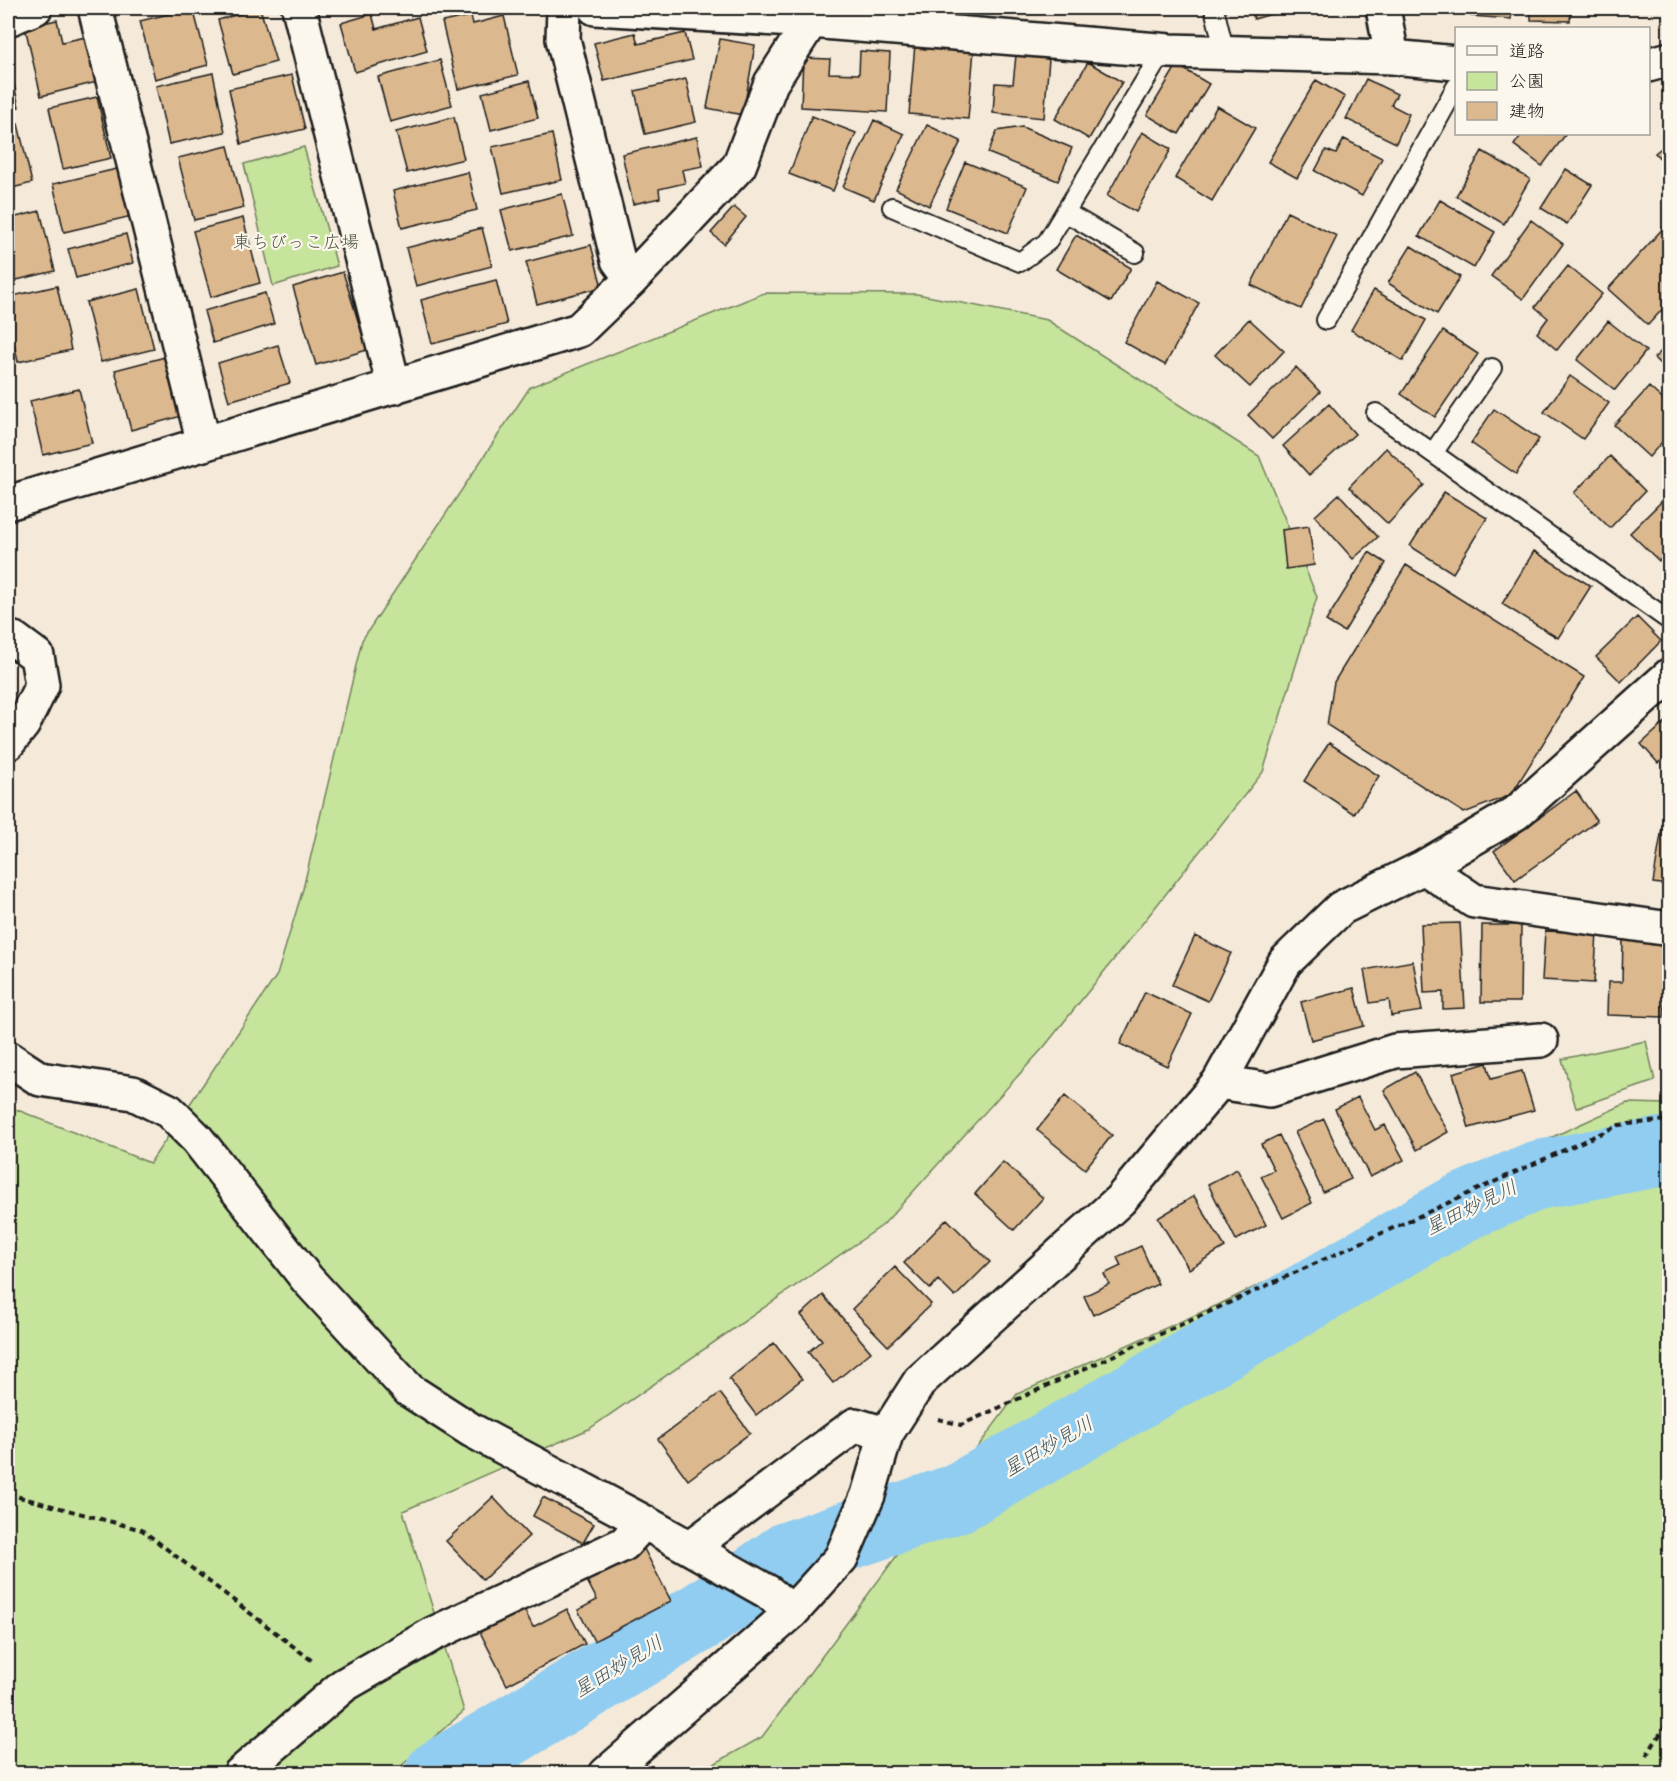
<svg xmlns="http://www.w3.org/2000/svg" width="1677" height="1781" viewBox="0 0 1677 1781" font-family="'Shantell Sans','Klee One',sans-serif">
<rect width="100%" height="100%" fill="#f5ead9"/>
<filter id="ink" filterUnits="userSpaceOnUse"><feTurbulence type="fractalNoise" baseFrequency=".0167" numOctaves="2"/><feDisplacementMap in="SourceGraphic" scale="12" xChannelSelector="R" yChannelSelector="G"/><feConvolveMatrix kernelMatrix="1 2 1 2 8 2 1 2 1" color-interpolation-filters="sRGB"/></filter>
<g filter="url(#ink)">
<path fill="#c6e49c" stroke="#71805c" stroke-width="1.5" d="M304,147L337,266L273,286L244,164Z
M764,293L917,294L1047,320L1259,456L1317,597L1263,772L1044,1047L883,1225L589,1429L403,1511L464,1711L393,1773H8V1106L150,1163L277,975L303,889L362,640L530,387Z
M1646,1041L1655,1081L1576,1108L1562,1059Z
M1627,1103L1669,1104V1773H698L762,1737L1017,1394L1220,1304L1367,1232L1526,1149Z"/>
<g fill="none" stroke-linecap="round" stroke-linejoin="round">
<path stroke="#91cdf1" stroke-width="69" d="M439,1774L706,1613L788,1556L958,1498L1459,1209L1538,1175L1670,1150"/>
</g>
<path fill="#dcb88e" stroke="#1c1c1c" stroke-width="1.5" d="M193,8L208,65L155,79L140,21Z
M260,8L276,62L233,74L218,20Z
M1251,8H1286V10L1254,19Z
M1472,8H1512L1511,19L1471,16Z
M1531,8H1571L1570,21L1531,20Z
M1590,8H1635V11Z
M372,14L376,29L418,17L427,51L355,72L341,23Z
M471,16L473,24L504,16L518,75L458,89L442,22Z
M57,20L62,42L86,37L97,82L41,96L25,27Z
M635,33L638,44L685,33L692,60L604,81L594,43Z
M720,39L755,45L743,115L707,108Z
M915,44L974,50L968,119L909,114Z
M860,51L890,53L887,112L801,107L803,58L830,59L829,73L859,74Z
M1016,55L1049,59L1044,118L993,113L995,83L1013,84Z
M8,57L19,107L8,110Z
M440,60L452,105L390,122L378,77Z
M1088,62L1122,82L1089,139L1055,119Z
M1177,65L1209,84L1179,134L1147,115Z
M213,73L225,132L169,144L156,86Z
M292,75L305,129L241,144L229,89Z
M686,79L696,122L645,134L635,91Z
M1366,79L1397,94L1391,105L1409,114L1396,143L1346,119Z
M1316,80L1345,97L1297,178L1268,162Z
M529,81L538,118L491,130L482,93Z
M97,97L111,158L63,169L49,108Z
M1217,106L1255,128L1212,201L1175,178Z
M812,116L856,133L833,191L789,174Z
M454,117L464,159L407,173L396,132Z
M874,120L904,134L874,200L843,187Z
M18,124L32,183L8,189V127Z
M927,125L961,141L929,206L896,189Z
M1022,127L1072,148L1058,181L988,153L997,131Z
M1142,132L1171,149L1136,212L1107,196Z
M552,134L562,180L503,193L492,147Z
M1522,134H1566L1542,166L1514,145Z
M697,137L703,166L682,170L685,183L659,189L660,198L633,204L622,154Z
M1344,139L1382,158L1362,196L1315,171L1326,150L1336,154Z
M1670,141V169L1655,153Z
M228,146L244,208L194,220L178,158Z
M1482,151L1530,179L1504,224L1456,196Z
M965,162L1027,187L1008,233L946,208Z
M121,168L132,216L64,232L53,184Z
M1566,169L1592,185L1567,224L1541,208Z
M468,172L477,210L402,228L393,191Z
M562,194L573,236L512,251L501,210Z
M1440,200L1495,232L1474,268L1419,236Z
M734,207L746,217L724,244L711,233Z
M40,211L55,271L8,282V219Z
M1287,212L1337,236L1301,309L1251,285Z
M243,218L260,283L211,297L193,231Z
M1531,220L1563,244L1523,299L1491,276Z
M1666,225L1670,228V301L1648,325L1608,289Z
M482,228L492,266L416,286L406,248Z
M126,234L133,263L76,278L68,249Z
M1076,235L1131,268L1111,302L1056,269Z
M591,245L602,287L537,304L526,262Z
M1411,246L1460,277L1437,314L1388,283Z
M1568,266L1602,294L1557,350L1537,333L1548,318L1535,307Z
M343,272L367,350L316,365L293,287Z
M496,280L507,324L432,344L421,300Z
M1157,281L1199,303L1165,365L1124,342Z
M57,286L71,350L18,362L8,314V297Z
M139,289L154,349L101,362L86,302Z
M1374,290L1426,320L1403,361L1351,330Z
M265,293L274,324L213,343L204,311Z
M1249,319L1284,351L1250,387L1215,355Z
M1608,321L1646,351L1615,390L1577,360Z
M1443,331L1478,354L1435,417L1401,394Z
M1670,343V374L1654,358Z
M278,345L290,383L229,401L218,363Z
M169,356L185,415L131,430L115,370Z
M1296,367L1320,392L1272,439L1248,415Z
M1570,376L1609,403L1583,439L1544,412Z
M1649,387L1670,406V433L1649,457L1614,425Z
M79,389L92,443L43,455L30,401Z
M1329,404L1355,434L1309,475L1283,446Z
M1494,409L1539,439L1516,474L1471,443Z
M1386,448L1424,485L1388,524L1349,487Z
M1610,456L1645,491L1610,528L1574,493Z
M1444,492L1487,518L1453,573L1410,546Z
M1670,493V550L1659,561L1630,533Z
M1339,494L1378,537L1353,559L1315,516Z
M1309,526L1314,565L1286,569L1282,530Z
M1534,551L1591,586L1558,638L1502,604Z
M1369,552L1386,563L1344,632L1326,621Z
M1406,565L1584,677L1511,795L1464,813L1327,725L1334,682Z
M1637,617L1661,641L1621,682L1596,657Z
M1670,718V754L1658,763L1641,744Z
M1329,743L1379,776L1354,814L1304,781Z
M1576,791L1597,821L1515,880L1494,851Z
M1662,828L1670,829V885L1653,883Z
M1460,923L1465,1008L1443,1009V992L1424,993L1421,924Z
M1482,925H1521L1520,1002H1481Z
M1545,931L1597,933L1594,983L1542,980Z
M1195,936L1231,953L1208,1001L1172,985Z
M1623,940L1667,942L1664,1017L1607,1015L1608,982H1622Z
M1413,961L1422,1011L1391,1016L1389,1000L1370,1003L1364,970Z
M1354,988L1364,1026L1311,1040L1301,1002Z
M1145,992L1192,1014L1167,1066L1120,1044Z
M1487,1063L1491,1079L1522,1071L1534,1110L1469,1128L1453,1073Z
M1415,1072L1448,1132L1417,1150L1384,1090Z
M1065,1096L1112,1135L1085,1169L1037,1130Z
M1358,1097L1375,1130L1385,1125L1404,1160L1370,1177L1335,1109Z
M1324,1119L1351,1179L1323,1192L1295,1132Z
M1279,1135L1312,1203L1283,1218L1261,1176L1274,1170L1261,1144Z
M1003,1162L1043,1198L1014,1230L975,1194Z
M1237,1169L1266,1225L1236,1240L1208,1184Z
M1194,1196L1225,1247L1189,1269L1158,1218Z
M947,1219L990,1262L955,1297L938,1280L930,1289L904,1263Z
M1141,1246L1158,1284L1093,1315L1084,1296L1109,1284L1104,1274L1121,1266L1117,1257Z
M895,1267L931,1304L888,1346L852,1309Z
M823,1295L871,1352L833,1383L808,1352L822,1340L801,1315Z
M774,1343L802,1379L756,1415L729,1379Z
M720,1393L750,1433L688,1480L658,1439Z
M493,1497L529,1536L483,1580L446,1541Z
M543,1497L594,1524L583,1543L533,1516Z
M642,1545L671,1601L594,1641L578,1610L597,1600L584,1575Z
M524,1609L533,1627L567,1609L585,1644L507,1685L480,1632Z"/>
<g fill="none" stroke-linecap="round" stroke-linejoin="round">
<g stroke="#1c1c1c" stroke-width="22">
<path id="lane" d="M1214,8L1225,53
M892,207L1020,262L1047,242L1163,51
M1065,212L1135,253
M1326,320L1456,87
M1376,413L1670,621
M1433,453L1492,368"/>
</g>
<g stroke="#1c1c1c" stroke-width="38">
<path id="street" d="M95,8L204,444
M299,8L394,387
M564,8L563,39L618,260L632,279
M595,8L811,21L1170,51L1392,57L1456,63
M1383,8L1392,57
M8,19L35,8
M1648,65L1670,59
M8,503L579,330L632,279L739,166L771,83L811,21
M8,638L14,639L37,656L42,685L23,724L8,743
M1424,867L1474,901L1670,929
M8,1058L40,1079L133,1093L169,1111L197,1139L307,1279L409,1390L471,1430L644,1522L768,1592L792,1612
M1219,1082L1269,1090L1395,1051L1541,1040
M691,1547L855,1425L886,1434
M240,1774L344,1685L433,1634L624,1544L644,1522
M606,1774L792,1612L841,1558L868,1495L886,1434L920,1381L1120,1200L1219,1082L1285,962L1341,908L1424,867L1516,813L1670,675"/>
</g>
<path stroke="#1c1c1c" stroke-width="4" stroke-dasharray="6 4.5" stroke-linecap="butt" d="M938,1419L961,1425L1619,1125L1670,1120
M8,1494L142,1530L315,1663
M1646,1756L1670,1719"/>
<use href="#lane" stroke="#fbf7ec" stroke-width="18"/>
<use href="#street" stroke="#fbf7ec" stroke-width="33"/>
</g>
</g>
<g text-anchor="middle" stroke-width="4.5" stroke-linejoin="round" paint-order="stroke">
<g font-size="18" fill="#4f5842" stroke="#fbf7ec">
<text x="296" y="248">東ちびっこ広場</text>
</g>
<g font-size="20" font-style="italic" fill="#455a67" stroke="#fbf7ec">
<text transform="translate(1471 1207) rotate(-26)" y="7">星田妙見川</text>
<text transform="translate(1048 1446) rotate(-30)" y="7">星田妙見川</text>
<text transform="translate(618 1666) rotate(-31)" y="7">星田妙見川</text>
</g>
</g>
<rect width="1677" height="1781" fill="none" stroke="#fbf7ec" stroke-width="30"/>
<rect x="15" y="15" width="1647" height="1751" fill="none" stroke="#1c1c1c" stroke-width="2" filter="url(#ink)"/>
<rect x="1455" y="27" width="195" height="108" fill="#fbf7ec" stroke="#a29f99" stroke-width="1.5"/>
<rect x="1467" y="46" width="30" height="9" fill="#fbf7ec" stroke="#a29f99" stroke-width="1.5"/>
<text x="1509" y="57" font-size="18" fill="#1c1c1c">道路</text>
<rect x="1467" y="72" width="30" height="18" fill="#c6e49c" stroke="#a29f99" stroke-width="1.5"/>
<text x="1509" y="87" font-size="18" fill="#1c1c1c">公園</text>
<rect x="1467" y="102" width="30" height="18" fill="#dcb88e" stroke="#a29f99" stroke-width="1.5"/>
<text x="1509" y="117" font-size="18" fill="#1c1c1c">建物</text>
</svg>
